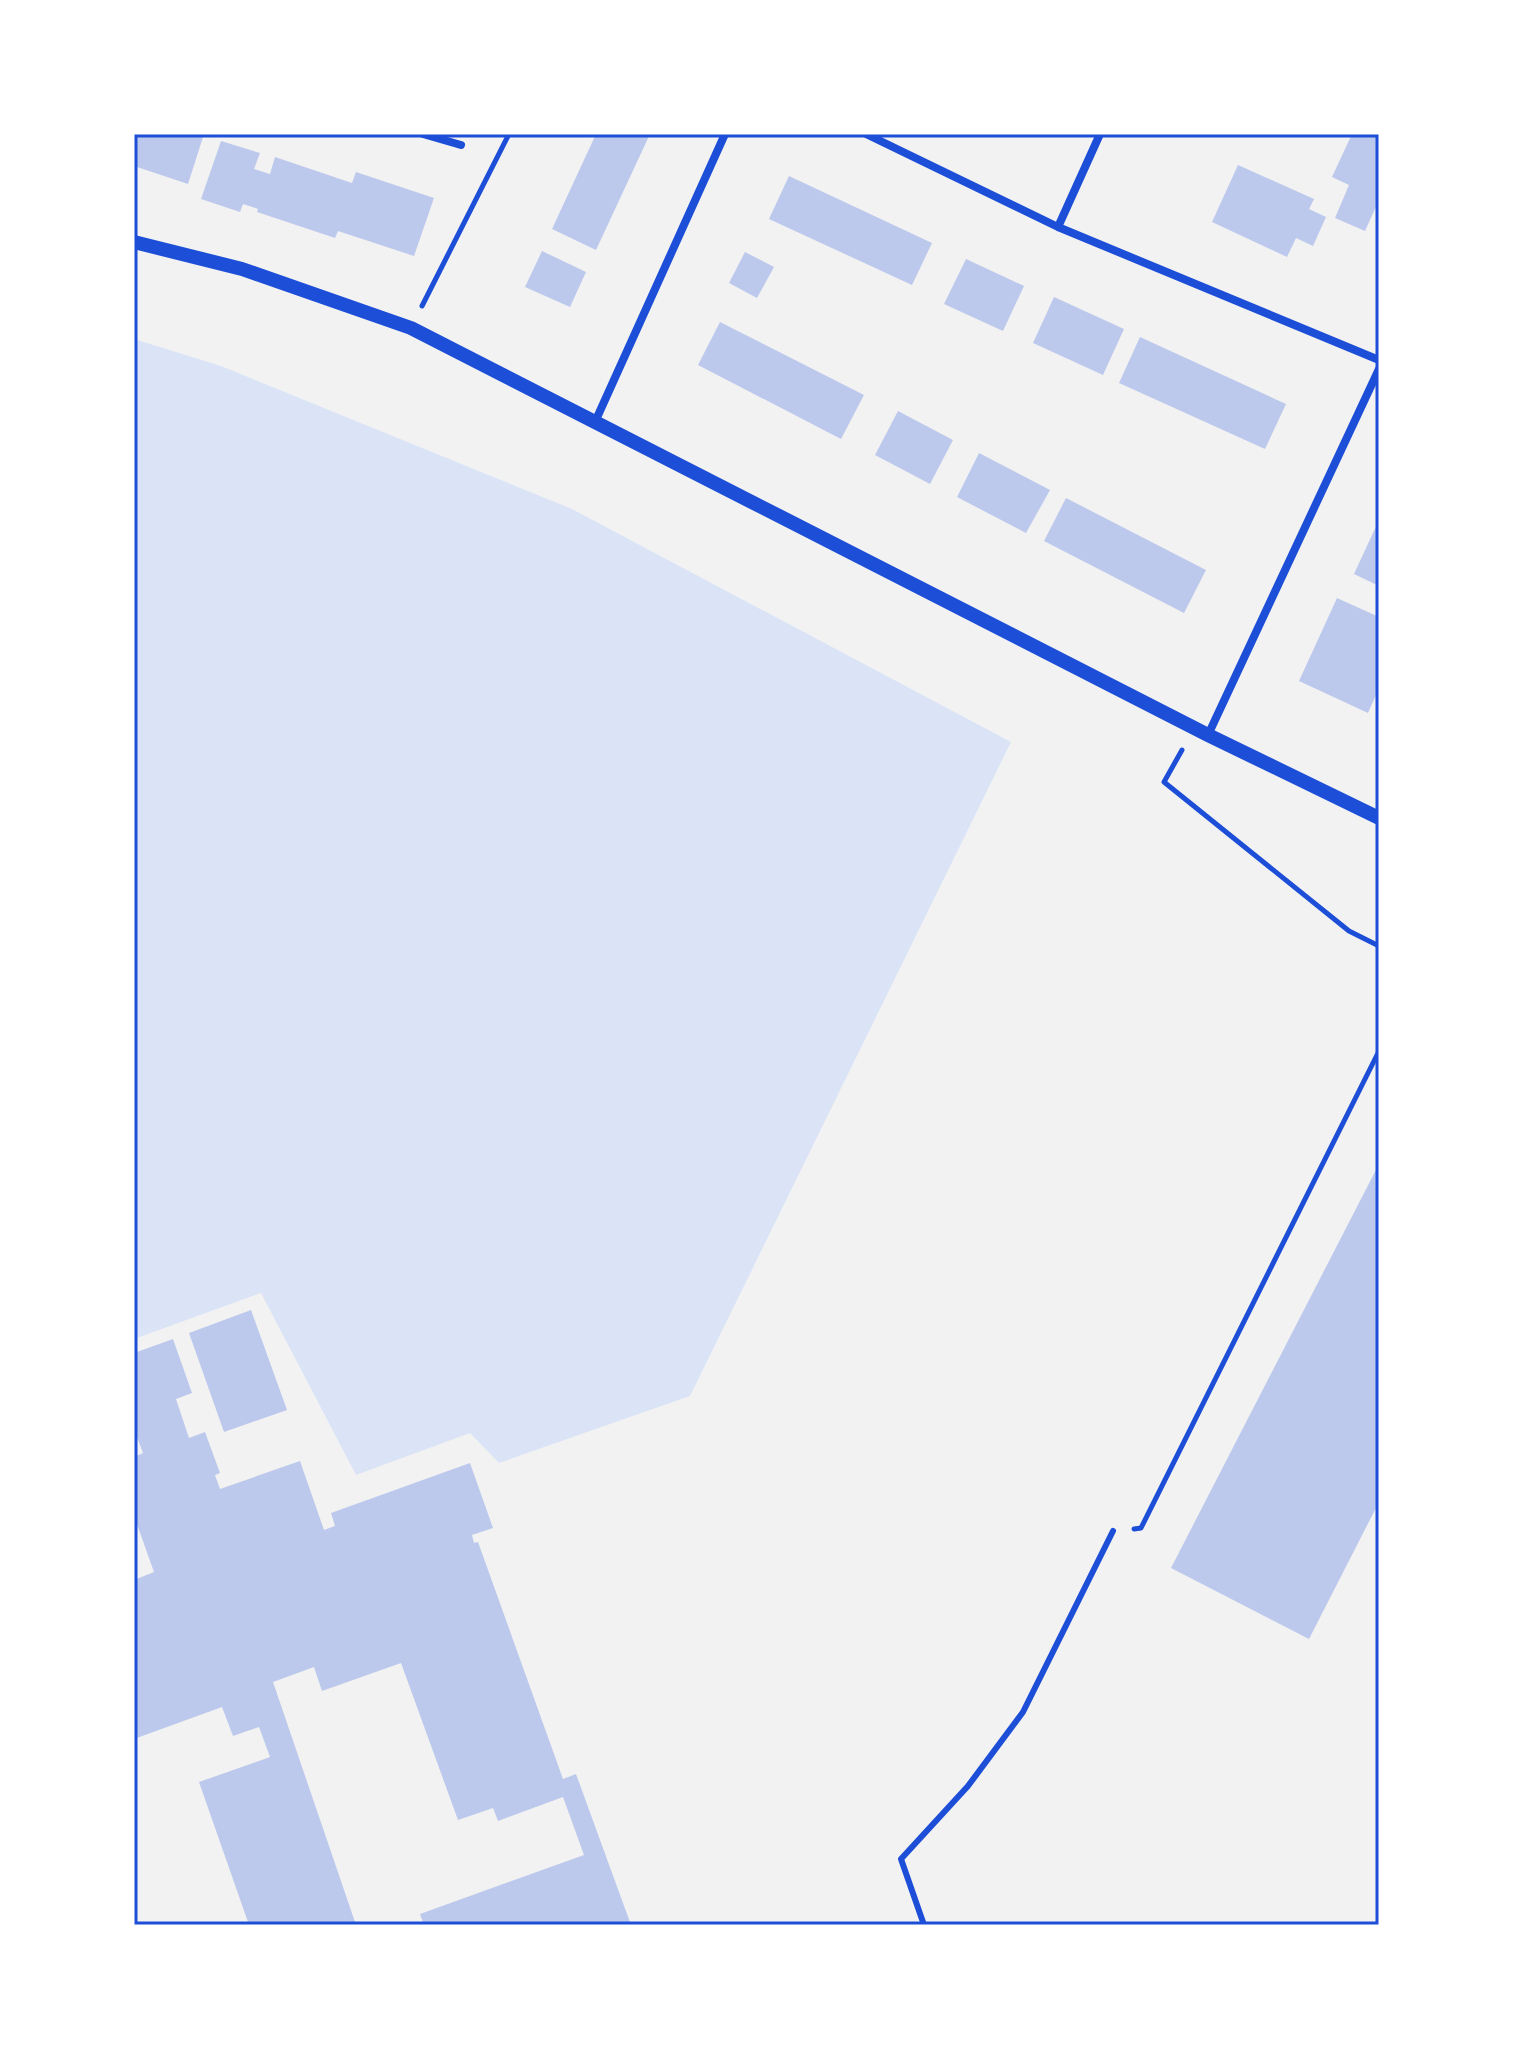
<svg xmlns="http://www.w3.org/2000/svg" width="1513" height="2059" viewBox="0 0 1513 2059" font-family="'PT Sans Narrow',sans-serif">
<rect width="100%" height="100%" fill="#f2f2f2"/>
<path fill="#dbe4f7" d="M134,339L221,366L572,509L1011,742L690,1396L499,1463L470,1433L356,1475L261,1293L134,1339Z"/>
<path fill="#bdc9ec" d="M134,134H204L188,184L134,166Z
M596,134H650L596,250L552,229Z
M1352,134H1379V200L1365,231L1335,218L1349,185L1332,177Z
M221,141L260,153L254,169L270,174L275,157L352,183L356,172L434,198L414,256L338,231L335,238L257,212L258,209L243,204L240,212L201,199Z
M1238,165L1314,199L1309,209L1326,217L1313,246L1296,238L1287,257L1212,222Z
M789,176L932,243L912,285L769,219Z
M542,251L586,272L570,307L525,287Z
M745,252L774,267L757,298L729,283Z
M966,259L1024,286L1003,331L944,304Z
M1054,297L1124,329L1103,375L1033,343Z
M720,322L864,395L841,439L698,365Z
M1140,337L1286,404L1265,449L1119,383Z
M898,411L953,440L930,484L875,455Z
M979,453L1050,490L1026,533L957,497Z
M1066,498L1206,570L1184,613L1044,541Z
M1379,520V586L1354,574Z
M1337,598L1379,617V688L1368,713L1299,681Z
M1379,1164V1502L1309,1639L1171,1568Z
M251,1310L287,1410L224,1432L189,1333Z
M173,1339L192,1393L176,1399L189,1438L205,1432L220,1473L215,1475L220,1489L300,1461L324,1530L335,1526L331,1513L470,1463L493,1528L472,1535L474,1543L478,1542L563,1779L576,1774L631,1925H424L420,1914L584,1855L563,1797L498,1821L493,1808L458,1820L401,1663L322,1691L314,1667L273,1682L356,1925H249L199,1782L270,1757L259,1727L233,1736L222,1707L134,1739V1580L154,1572L134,1516V1457L143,1453L134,1429V1353Z"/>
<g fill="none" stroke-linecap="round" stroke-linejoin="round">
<path stroke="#1d4ed8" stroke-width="5" d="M422,306L509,134
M1182,750L1164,782L1349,931L1379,946
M1134,1529L1141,1528L1379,1051"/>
<path stroke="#1d4ed8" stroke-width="6" d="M924,1925L901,1859L968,1786L1023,1712L1113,1531"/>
<path stroke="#1d4ed8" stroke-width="8" d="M423,134L461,145
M866,134L1058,227L1379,360
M1058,227L1100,134
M595,422L725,134
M1208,735L1379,369"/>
<path stroke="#1d4ed8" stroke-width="14" d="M134,242L242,269L411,328L1208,735L1379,818"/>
</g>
<rect width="1513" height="2059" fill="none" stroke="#ffffff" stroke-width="272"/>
<rect x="136" y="136" width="1241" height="1787" fill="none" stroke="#1d4ed8" stroke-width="3"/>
</svg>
